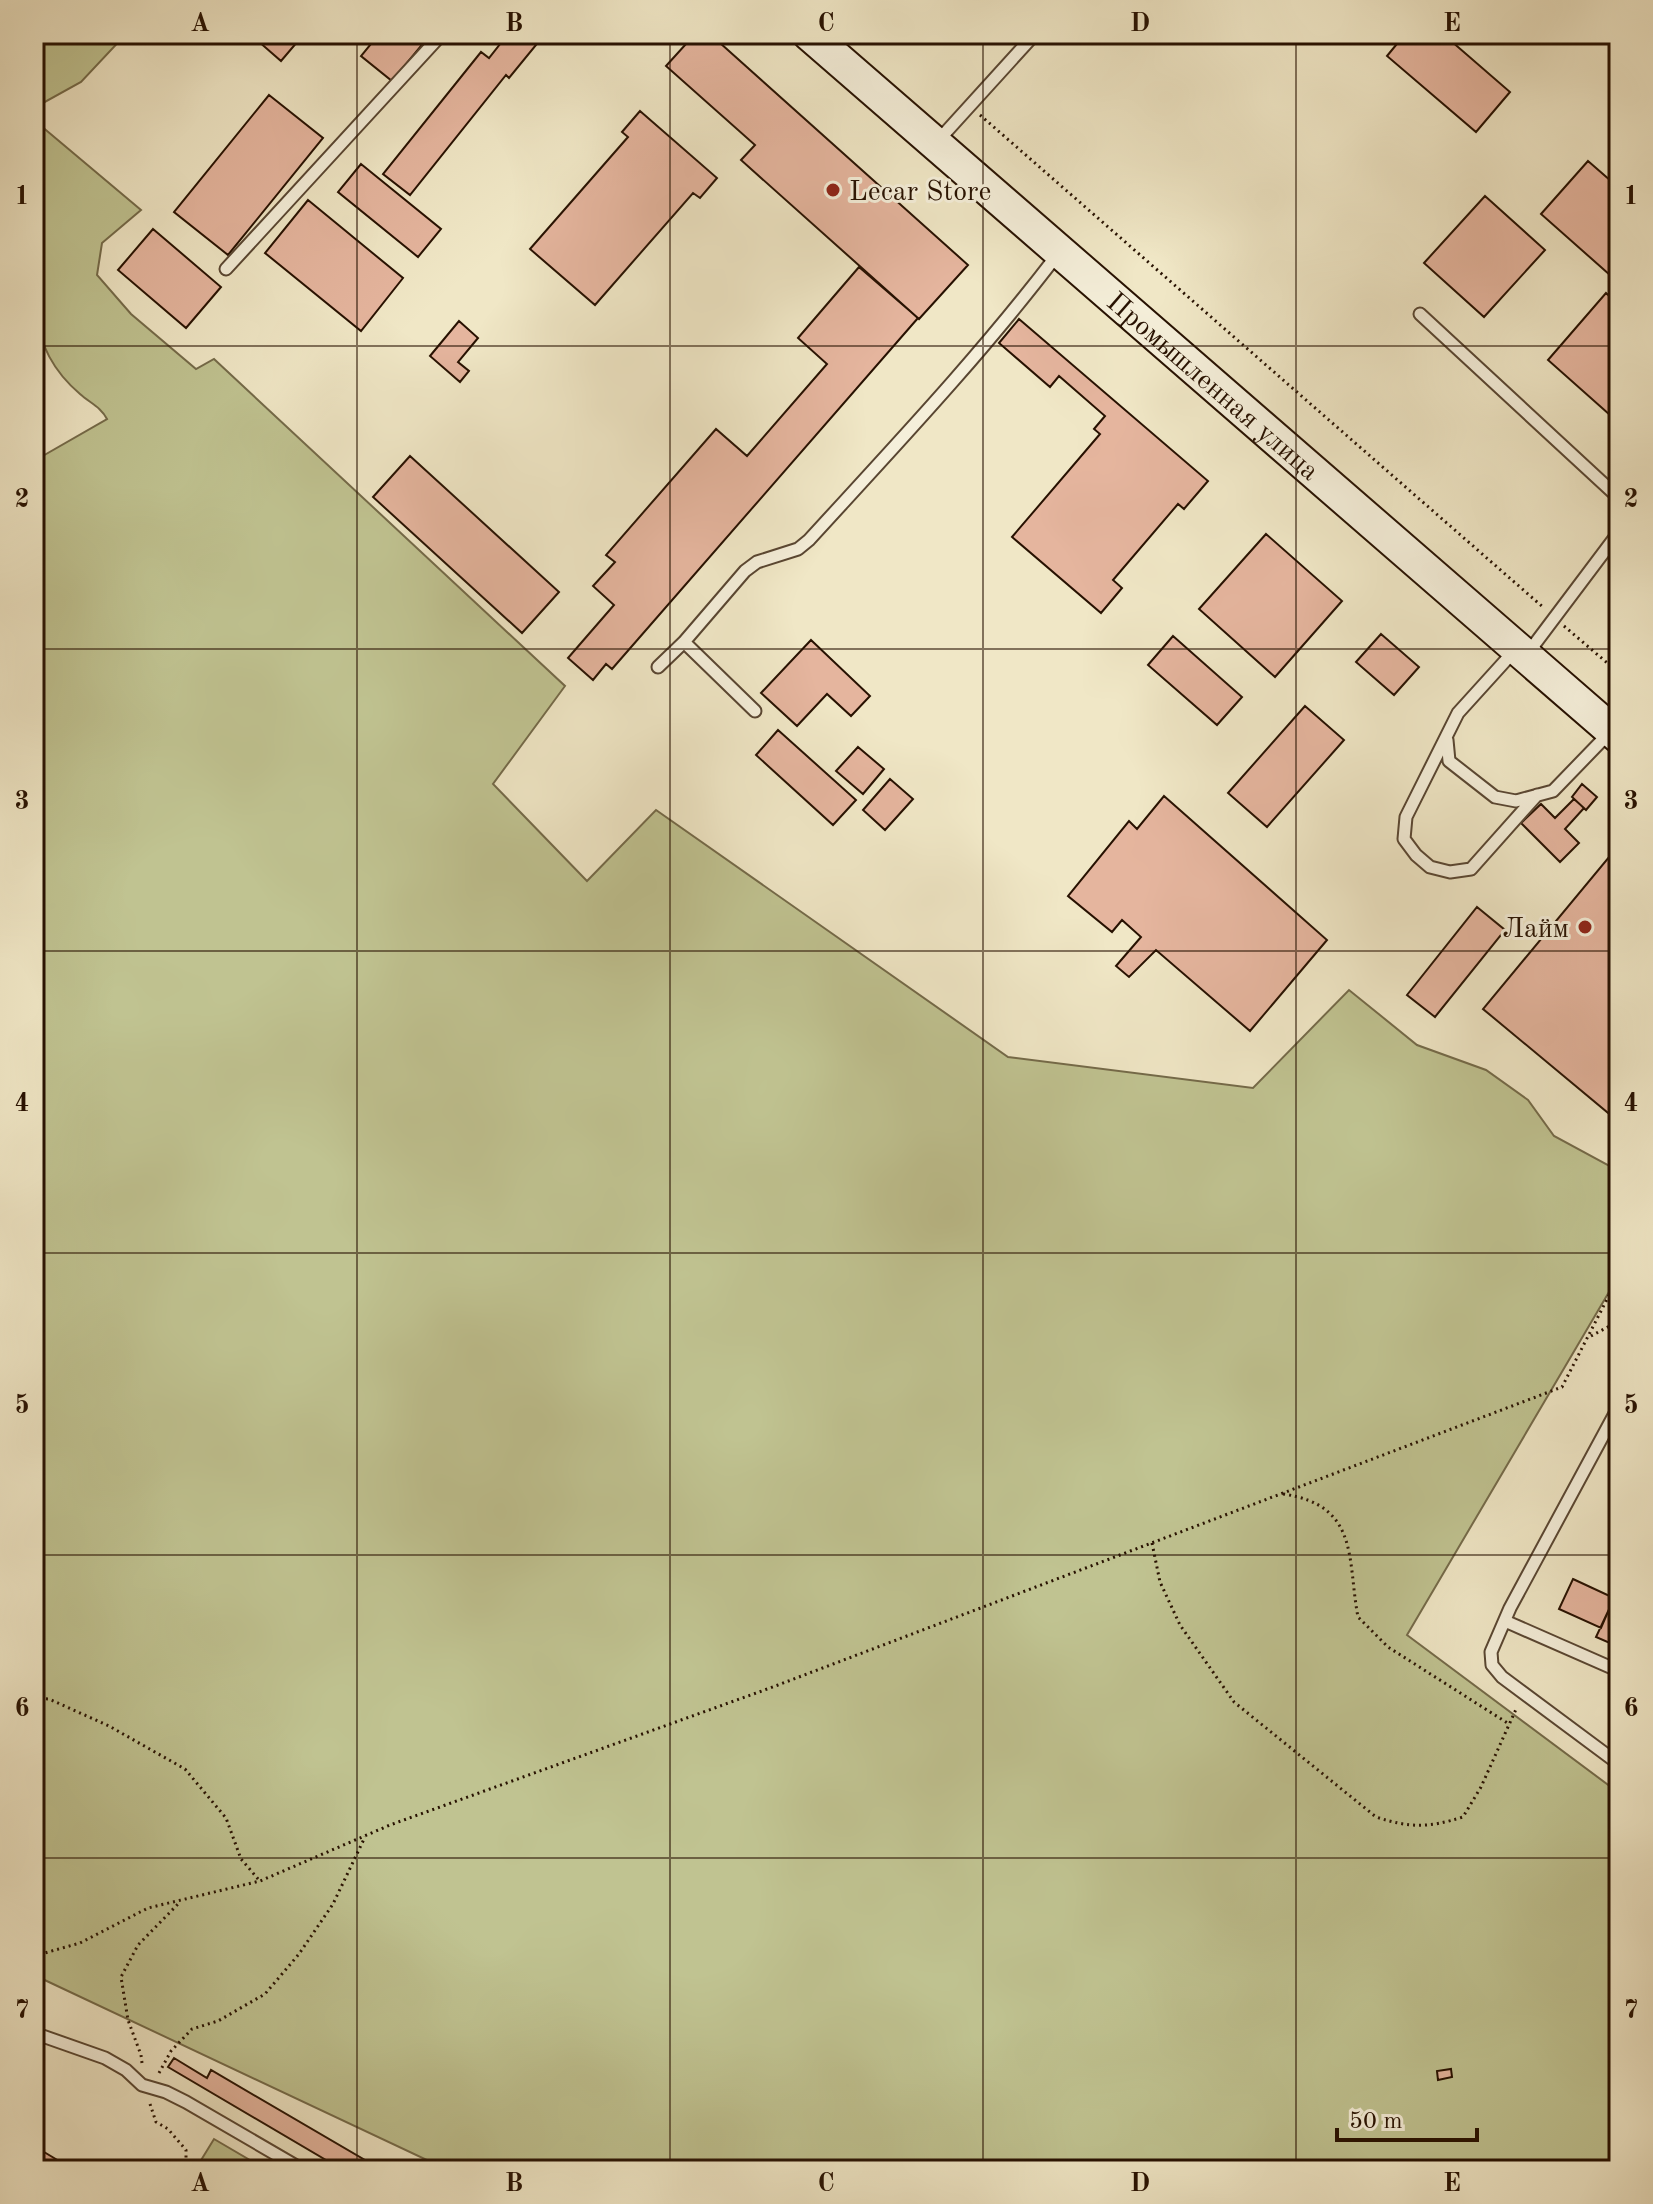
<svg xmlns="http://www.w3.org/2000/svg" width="1653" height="2204" viewBox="0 0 1653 2204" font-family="'Old Standard TT',serif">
<rect width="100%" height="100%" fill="#f0e7c6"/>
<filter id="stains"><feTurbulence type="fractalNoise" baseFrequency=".0025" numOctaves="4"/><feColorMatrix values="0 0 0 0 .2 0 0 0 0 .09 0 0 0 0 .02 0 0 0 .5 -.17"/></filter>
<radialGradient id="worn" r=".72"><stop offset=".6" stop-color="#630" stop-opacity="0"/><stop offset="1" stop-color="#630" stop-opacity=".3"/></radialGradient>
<path fill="#c0c391" stroke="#746a49" stroke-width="2" d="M34,34H126L81,82L34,108Z
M34,120L141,210L102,243L97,275L131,314L196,369L214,359L565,686L493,784L587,881L656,810L1008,1057L1253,1088L1349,990L1417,1045L1486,1070L1528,1100L1554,1136L1619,1171V1275L1407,1635L1619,1793V2170H448L34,1975V461L107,419C101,407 90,403 80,394C53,371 40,345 35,311Z
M214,2139L267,2170H195Z"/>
<path fill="#e5b59e" stroke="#271101" stroke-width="2" d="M250,34H304L281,61Z
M379,34H431L392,81L361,56Z
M508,34H545L509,78L506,75L410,195L383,174L481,52L489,58Z
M695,34H710L968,265L919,319L741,160L755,145L666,66Z
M1405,34H1443L1510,92L1476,132L1387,56Z
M269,95L323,138L228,255L174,212Z
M640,111L717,178L700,198L693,193L595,305L530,249L628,137L622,132Z
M1588,161L1619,188V283L1541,214Z
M361,164L441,229L418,257L338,192Z
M1485,196L1545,250L1484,317L1424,263Z
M308,200L403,278L361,331L265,253Z
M153,229L221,287L186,328L118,270Z
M859,267L918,318L612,669L606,664L593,680L568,658L614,605L593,586L615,562L606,555L716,429L747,456L827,364L798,338Z
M1606,293L1619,305V423L1548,360Z
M1019,319L1208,481L1184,509L1178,504L1113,580L1122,588L1101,613L1012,537L1100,434L1094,429L1105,416L1059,376L1050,387L999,343Z
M459,321L478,338L458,362L469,371L460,382L430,356Z
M410,456L559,592L522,633L373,497Z
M1266,534L1342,601L1275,677L1199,609Z
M1381,634L1419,667L1394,695L1356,662Z
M1173,636L1242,697L1217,725L1148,665Z
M811,640L870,696L851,716L827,694L797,726L761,693Z
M1305,706L1344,740L1267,827L1228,793Z
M778,730L856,800L833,825L756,755Z
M858,747L884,769L863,794L836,771Z
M890,779L913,799L885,830L863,810Z
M1582,784L1597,797L1586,810L1572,797Z
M1164,796L1327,940L1250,1031L1156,950L1129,977L1116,966L1141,937L1122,920L1112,932L1068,896L1129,821L1137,829Z
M1574,799L1584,808L1565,829L1579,843L1560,862L1521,823L1541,804L1555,818Z
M1619,845V1122L1483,1009Z
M1477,907L1505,930L1435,1017L1407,995Z
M1573,1579L1614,1598L1601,1628L1559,1609Z
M1619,1588V1647L1596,1637Z
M174,2058L207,2078L211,2070L382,2170H343L168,2067Z
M1451,2069L1452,2077L1438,2080L1437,2071Z
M34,2146L74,2170H34Z"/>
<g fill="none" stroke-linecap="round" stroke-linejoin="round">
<g stroke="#594632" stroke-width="15">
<path id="lane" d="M936,143L1035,34
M226,269L442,34
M1420,314L1619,498
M684,642L755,711
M1516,649L1458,713L1406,817L1404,839L1416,855L1430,867L1450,872L1471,869L1537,795
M1528,653L1619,532
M658,667L684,642L745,571L757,562L798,549L809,540C894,447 981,355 1057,255
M1447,740L1449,761L1495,797L1516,801L1553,791L1611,731
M1619,1406L1510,1608L1491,1652L1492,1665L1502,1677L1619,1764
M1505,1621L1619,1671
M34,2033L105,2058L126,2070L142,2085L166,2092L186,2102L303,2170"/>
</g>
<g stroke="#271101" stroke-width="36">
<g id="secondary">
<path id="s1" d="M809,34L1619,737"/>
</g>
</g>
<path stroke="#271101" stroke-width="3" stroke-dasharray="2 4" stroke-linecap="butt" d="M980,115L1544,608
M1564,626L1619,673
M1591,1336L1619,1321
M1283,1494C1360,1505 1347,1560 1358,1617L1388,1647L1509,1724
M1152,1543L1160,1582L1180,1625L1234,1702L1376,1817C1410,1828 1428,1828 1463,1817L1481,1787L1517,1707
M34,1698L49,1699L109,1726L185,1769L226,1818L241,1859L259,1880
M34,1956L80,1943L148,1908L260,1881L390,1825L770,1688L1562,1387L1619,1276
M142,2063L141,2055L128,2020L121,1977L138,1945L180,1902
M159,2073L171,2051L192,2029L218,2021L265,1994L299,1954L333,1904L365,1837
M150,2104L156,2122L168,2129L186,2150V2170"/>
<use href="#lane" stroke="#f5efda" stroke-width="11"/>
<use href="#secondary" stroke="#f5efda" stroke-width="32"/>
</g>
<path fill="none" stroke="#271101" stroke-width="2" stroke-opacity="0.55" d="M357,34V2170M670,34V2170M983,34V2170M1296,34V2170M34,346H1619M34,649H1619M34,951H1619M34,1253H1619M34,1555H1619M34,1858H1619"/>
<g fill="#8f2418" stroke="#f5efda" stroke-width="3">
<circle cx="833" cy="190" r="8"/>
<circle cx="1585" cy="927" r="8"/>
</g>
<g text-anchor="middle" stroke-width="6" stroke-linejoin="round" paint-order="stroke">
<g font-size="28" fill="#271101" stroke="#f5efda" text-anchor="start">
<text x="849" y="200">Lecar Store</text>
<text x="1569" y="937" text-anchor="end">Лайм</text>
</g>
<g font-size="28" fill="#271101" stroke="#f5efda">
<text dy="10" stroke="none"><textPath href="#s1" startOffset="536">Промышленная улица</textPath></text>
</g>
</g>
<rect width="1653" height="2204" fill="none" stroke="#f0e7c6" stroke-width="88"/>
<path d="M1337 2128v12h140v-12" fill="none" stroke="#271101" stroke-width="4"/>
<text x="1349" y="2128" font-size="24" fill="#271101" stroke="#f5efda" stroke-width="6" paint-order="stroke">50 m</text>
<rect x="44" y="44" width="1565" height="2116" fill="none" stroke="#271101" stroke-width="3"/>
<g font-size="26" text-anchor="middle" font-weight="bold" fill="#271101">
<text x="200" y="31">A</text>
<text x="514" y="31">B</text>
<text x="826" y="31">C</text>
<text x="1140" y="31">D</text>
<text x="1452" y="31">E</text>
<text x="22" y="204">1</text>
<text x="1631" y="204">1</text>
<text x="22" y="507">2</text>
<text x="1631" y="507">2</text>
<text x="22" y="809">3</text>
<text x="1631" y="809">3</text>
<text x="22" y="1111">4</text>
<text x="1631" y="1111">4</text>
<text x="22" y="1413">5</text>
<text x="1631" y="1413">5</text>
<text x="22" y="1716">6</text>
<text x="1631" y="1716">6</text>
<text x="22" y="2018">7</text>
<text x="1631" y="2018">7</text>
<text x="200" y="2191">A</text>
<text x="514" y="2191">B</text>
<text x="826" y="2191">C</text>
<text x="1140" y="2191">D</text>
<text x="1452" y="2191">E</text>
</g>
<rect width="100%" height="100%" filter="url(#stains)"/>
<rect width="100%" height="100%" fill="url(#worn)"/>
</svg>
